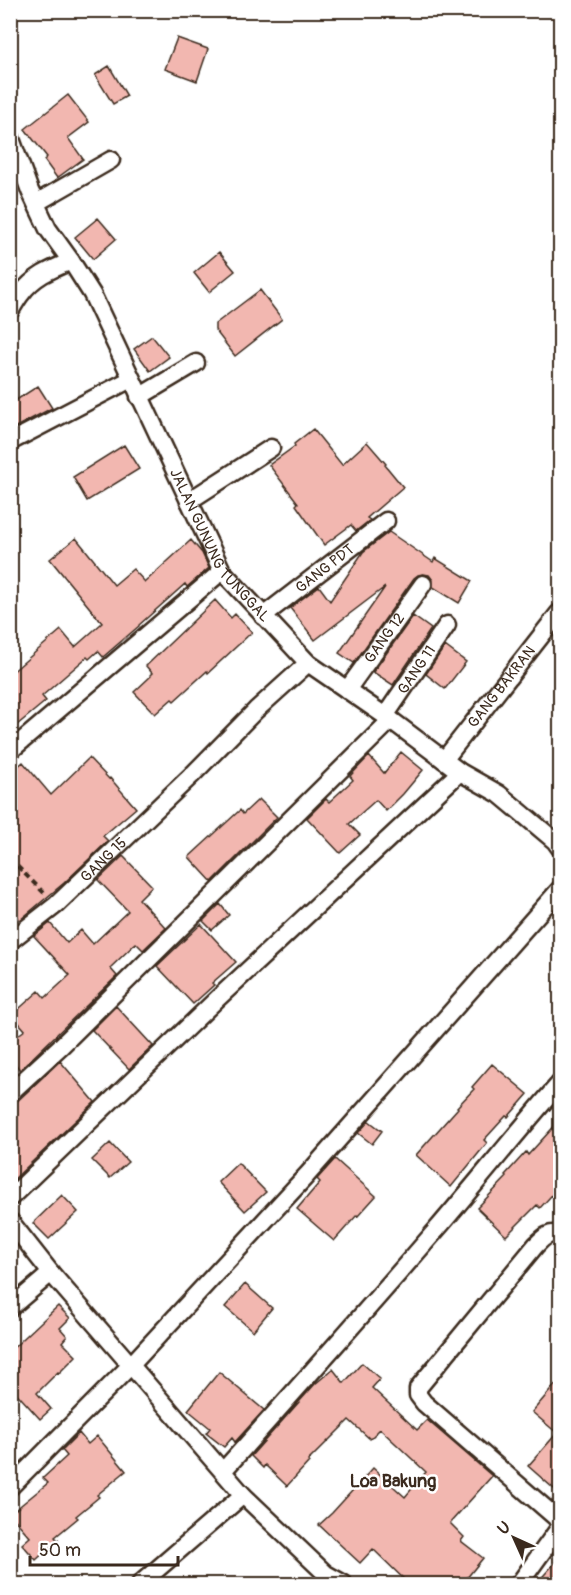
<svg xmlns="http://www.w3.org/2000/svg" width="571" height="1595" viewBox="0 0 571 1595" font-family="Pangolin,sans-serif">
<rect width="100%" height="100%" fill="#fff"/>
<filter id="ink" filterUnits="userSpaceOnUse"><feTurbulence type="fractalNoise" baseFrequency=".0167" numOctaves="2"/><feDisplacementMap in="SourceGraphic" scale="12" xChannelSelector="R" yChannelSelector="G"/><feConvolveMatrix kernelMatrix="1 2 1 2 8 2 1 2 1" color-interpolation-filters="sRGB"/></filter>
<g filter="url(#ink)">
<path fill="#f2b7b0" stroke="#3b2a1e" stroke-width="1.5" d="M177,38L208,49L197,81L165,69Z
M109,66L127,96L113,104L95,75Z
M68,95L89,122L68,138L83,159L57,178L44,160L47,157L25,129Z
M98,218L116,239L93,259L75,237Z
M219,252L235,271L209,292L194,273Z
M260,290L282,319L235,356L215,330V324Z
M152,336L169,357L150,371L134,349Z
M38,386L52,408L10,430V404Z
M313,429L342,465L367,442L386,464L385,465L403,487L367,518L370,520L356,531L351,525L324,545L296,505L298,503L269,465L295,446L294,444Z
M124,445L139,469L87,501L73,477Z
M389,532L433,562L435,558L472,581L459,603L433,587V580L429,575L423,574L418,575L414,578L354,663L339,653L385,587L315,640L290,608L319,586L330,601L363,552Z
M76,538L114,585L133,569L145,582L191,540L202,553L209,568L187,587L185,584L139,625V626L103,657L98,651L89,659L87,657L42,696L46,701L17,725L10,717V674L61,630L75,647L102,623L50,559Z
M215,600L231,618L235,614L252,632L208,673L207,671L174,701L172,699L155,714L134,692L151,676L150,675L152,673L146,666Z
M413,616L431,629L393,685L373,672Z
M445,646L466,662L445,689L426,674Z
M401,752L423,770L403,794L386,811L376,800L349,824L360,835L340,853L307,818L326,799L329,802L353,780L350,776L369,756L384,773Z
M89,758L109,779L110,778L136,808L103,836L108,841L64,883L20,920L10,910V773L23,762L51,795Z
M259,799L277,817L212,882L189,857L240,810L243,814Z
M123,856L152,886L139,899L166,928L143,950L136,943L110,968L117,976L20,1070L10,1057V1041L25,1030L12,1015L39,991L45,998L70,975L34,936L50,923L67,943L81,930L93,944L128,911L98,880Z
M220,904L229,915L212,930L203,921Z
M201,924L236,962L212,983L214,985L193,1004L157,966Z
M116,1006L153,1046L129,1069L92,1030Z
M60,1061L95,1102L10,1183V1108Z
M492,1064L528,1094L508,1117L506,1116L484,1140L487,1143L451,1187L416,1155L458,1108L457,1107L474,1089L472,1087Z
M561,1119V1185L540,1208L537,1205L506,1236L477,1208L507,1177L505,1175L526,1152L528,1155Z
M369,1121L382,1131L372,1144L358,1133Z
M110,1143L128,1162L110,1178L92,1160Z
M335,1159L376,1196L358,1216L357,1215L334,1241L297,1209L320,1182L317,1179Z
M238,1163L266,1192L245,1211L218,1182Z
M62,1195L78,1212L49,1239L33,1223Z
M245,1284L272,1308L253,1331L225,1307Z
M58,1306L70,1318L60,1328L67,1336L62,1342L76,1356L59,1373L58,1372L37,1393L51,1409L40,1419L10,1386V1351Z
M362,1363L380,1379L372,1388L417,1430L427,1420L492,1476L450,1523L464,1537L461,1541L483,1558L462,1584H409L373,1549L360,1563L319,1525L332,1513L373,1468L405,1497L426,1472L380,1429L370,1439L349,1420L308,1461L309,1462L287,1486L265,1465L263,1468L251,1456L315,1384L333,1369L344,1383Z
M219,1372L264,1410L235,1442L232,1438L224,1447L206,1433L210,1428L188,1410Z
M561,1378V1495L528,1466L557,1433L532,1412Z
M79,1433L88,1444L97,1436L126,1471L97,1495L99,1497L76,1516L78,1518L55,1537L58,1540L36,1560L22,1544L30,1537L10,1514L48,1483L43,1478L67,1456L62,1450Z
M561,1556V1584H536Z"/>
<g fill="none" stroke-linecap="round" stroke-linejoin="round">
<g stroke="#3b2a1e" stroke-width="21">
<g id="minor">
<path id="s1" d="M10,136L30,191L48,229L71,261L92,294L222,571L308,663L391,720L460,772L499,794L555,841L560,848"/>
<path d="M36,203L111,160"/>
<path d="M10,311C14,305 17,299 21,294C34,276 52,269 71,261"/>
<path d="M139,397L196,363"/>
<path d="M10,442L131,379"/>
<path d="M189,501L271,448"/>
<path id="s2" d="M263,616L386,521"/>
<path id="s3" d="M347,690L423,584"/>
<path id="s4" d="M385,716L447,625"/>
<path d="M10,751L222,571"/>
<path id="s5" d="M444,760L559,613"/>
<path id="s6" d="M10,941L56,905L193,774L256,710L308,663"/>
<path d="M10,1093L61,1046L391,720"/>
<path d="M10,1198L216,1000L460,772"/>
<path d="M10,1221L51,1273L243,1495L326,1574L344,1584"/>
<path d="M560,1235C549,1231 543,1238 536,1245L418,1388V1395L424,1403L560,1521"/>
<path d="M10,1308L51,1273"/>
<path d="M223,1471C295,1391 367,1310 437,1229C479,1180 518,1131 560,1083"/>
<path d="M10,1487L131,1365L307,1175L560,889"/>
<path d="M140,1584L243,1495"/>
<path d="M519,1584L560,1527"/>
</g>
</g>
<path stroke="#3b2a1e" stroke-width="4" stroke-dasharray="6 4.5" stroke-linecap="butt" d="M10,859L45,894"/>
<use href="#minor" stroke="#fff" stroke-width="16"/>
</g>
</g>
<g text-anchor="middle" stroke-width="5" stroke-linejoin="round" paint-order="stroke">
<g font-size="15" fill="#3b2a1e" stroke="#fff">
<text dy="5" stroke="none"><textPath href="#s1" startOffset="462">JALAN GUNUNG TUNGGAL</textPath></text>
<text dy="5" stroke="none"><textPath href="#s2" startOffset="78">GANG PDT</textPath></text>
<text dy="5" stroke="none"><textPath href="#s3" startOffset="64">GANG 12</textPath></text>
<text dy="5" stroke="none"><textPath href="#s4" startOffset="56">GANG 11</textPath></text>
<text dy="5" stroke="none"><textPath href="#s5" startOffset="93">GANG BAKRAN</textPath></text>
<text dy="5" stroke="none"><textPath href="#s6" startOffset="124">GANG 15</textPath></text>
</g>
<g font-size="18" font-weight="bold" fill="#3b2a1e" stroke="#fff">
<text x="393" y="1487">Loa Bakung</text>
</g>
</g>
<rect width="571" height="1595" fill="none" stroke="#fff" stroke-width="36"/>
<rect x="18" y="18" width="535" height="1559" fill="none" stroke="#3b2a1e" stroke-width="2" filter="url(#ink)"/>
<g transform="translate(514 1538) rotate(315)" stroke="#ffffff" stroke-width="4.5" paint-order="stroke">
<path d="M0-4.5L10 22L0 15L-10 22Z" fill="#3b2a1e"/>
<text y="-9" font-size="16" font-weight="bold" text-anchor="middle" fill="#3b2a1e">U</text>
</g>
<path d="M30 1556v9h148v-9" fill="none" stroke="#3b2a1e" stroke-width="3"/>
<text x="39" y="1556" font-size="18" fill="#3b2a1e" stroke="#ffffff" stroke-width="4.5" paint-order="stroke">50 m</text>
</svg>
